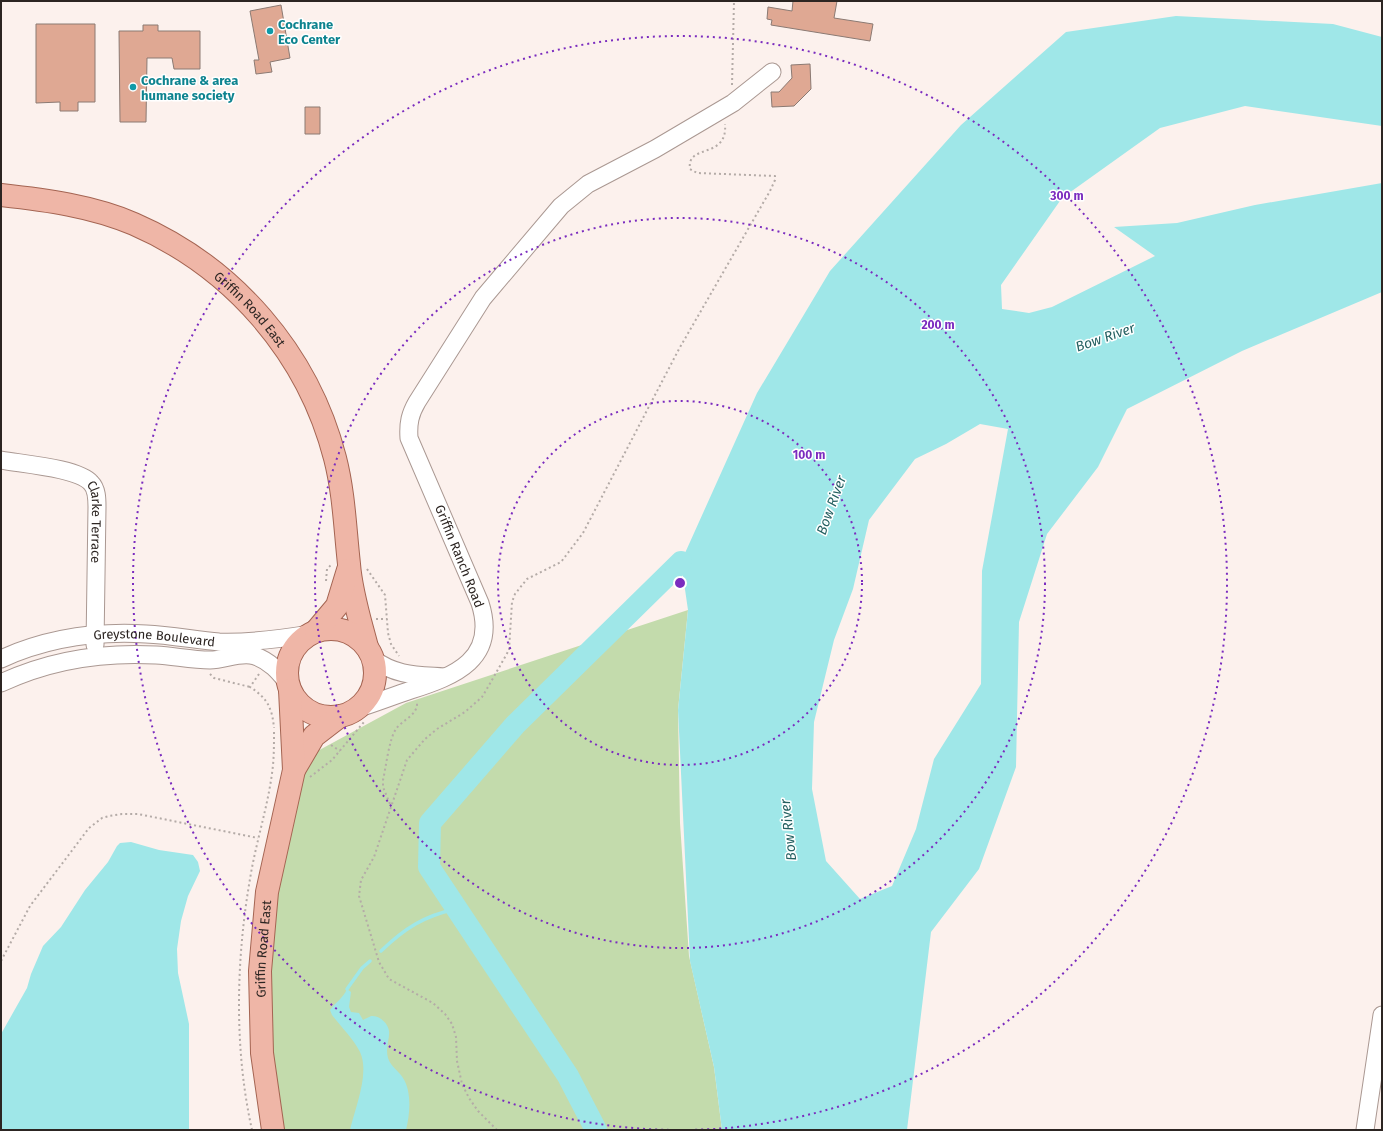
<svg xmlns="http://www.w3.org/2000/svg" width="1383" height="1131" viewBox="0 0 1383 1131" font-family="'Fira Sans',sans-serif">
<rect width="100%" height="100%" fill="#fcf1ed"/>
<path fill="#c3dbac" d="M688,610L678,710L680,823L689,956L714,1067L722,1130H273L260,971L301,760L406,703Z"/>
<path fill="#9fe7e8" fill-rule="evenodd" d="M1176,16L1333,24L1382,37V126L1245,106L1160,128L1062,198L1001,285L1002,309L1029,313L1052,307L1155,256L1114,227L1177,223L1255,205L1382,183V292L1242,351L1127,409L1098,467L1047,534L1019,622L1016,767L979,869L931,932L907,1130H722L714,1067L690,961L678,710L688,610L681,562L757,393L830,271L961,125L1066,32ZM980,424L1008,429L982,571L981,684L934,759L916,829L892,886L860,899L826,861L812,789L814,722L834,640L853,589L869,520L915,459L946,444Z
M131,842L159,850L193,855L198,862L200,871L188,896L181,921L177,949L178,973L189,1024V1130H1V1034L27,988L31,974L43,946L61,927L85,890L108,862L117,846L120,843Z
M347,989L351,992L349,1007L351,1012L359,1013L363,1020C365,1019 369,1017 371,1016C379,1015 388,1023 389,1031C390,1039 385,1047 388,1058C391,1067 399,1071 403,1078C412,1092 410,1114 406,1130H350C355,1108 370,1073 360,1052C353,1038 341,1027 332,1015L330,1010C336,1002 343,998 347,989Z"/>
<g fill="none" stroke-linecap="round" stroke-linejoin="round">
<path stroke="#9fe7e8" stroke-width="3.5" d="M381,951C405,928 424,916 456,909
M347,989L362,968L370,961"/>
<path stroke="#9fe7e8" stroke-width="22" d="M596,1130L568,1076L429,867L430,823L515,725L681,562"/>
</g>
<path fill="#dfa893" stroke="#8b7a73" d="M793,1H837L834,18L873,24L870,41L771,25L772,20L767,19L768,7L792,11Z
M281,5L290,58L270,62L272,72L256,74L254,60H259L250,11Z
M36,24H95V102H78V111H60V102L36,103Z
M143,25H158V31H200V69H174L172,58H147L146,122H120L119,31H143Z
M810,64L811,89L794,106L772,107L771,92H779L792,78L791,65Z
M305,107H320V134H305Z"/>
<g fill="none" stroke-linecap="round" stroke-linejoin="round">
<g stroke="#aa9892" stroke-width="19">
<g id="minor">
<path id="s1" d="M1,460C22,464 78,468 91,483C97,489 97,499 97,507L95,645"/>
<path id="s2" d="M1,659C47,638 96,631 146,634C171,635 195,640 219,642C249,643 280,639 310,634"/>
<path d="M373,659C396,676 417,675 444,677"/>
<path d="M1,683C50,660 102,652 156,655C174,656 192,660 210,660C225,660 241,651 255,656C270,661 279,672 288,683"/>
<path d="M356,709C375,703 393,696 411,690C455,676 498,659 480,603L409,438C408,423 410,414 417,402L483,298L561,206L588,184L655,149L733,103L772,72"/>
<path d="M1365,1130L1382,1015"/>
</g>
</g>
<g stroke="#a46452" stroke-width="24">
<g id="major">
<path id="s3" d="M1,195C46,200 92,206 134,224C233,267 308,353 335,458C344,493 345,528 349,564C351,592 360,620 367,647"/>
<circle cx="331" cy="673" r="44"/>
<path d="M316,631L337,606L348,570"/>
<path d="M294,770L314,736L340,716"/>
<path id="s4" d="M273,1130L262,1053L260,971L267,892L294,770L290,690"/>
</g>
</g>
<path stroke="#b4aba7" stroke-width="2" stroke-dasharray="2 3" stroke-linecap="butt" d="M732,85L734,1
M367,569L385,595L388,633L391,644L399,656
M326,581L327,569L331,565
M376,619H387
M210,674L214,678L250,687
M259,674L250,687C267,698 272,707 274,728
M331,745L340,751
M310,777L332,760L364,722
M390,804L383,787V780C386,767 389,739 396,729C402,720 418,715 417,703
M1,961L30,906L89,828L102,818L109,816L122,814H138L258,838
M252,1130C234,1049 236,960 250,879C256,841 269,804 273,765C274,754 274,743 274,732
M497,1130L478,1111L469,1098L462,1084L457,1061L456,1037L452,1024L445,1014L433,1003L389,979L379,962L359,896L361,880L374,857L407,760L425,739L437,729L465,712L482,697L488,687L509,650L512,602L515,594L527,579L561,562L583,533L679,349L770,191L775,180V176L697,173L690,169C686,143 728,160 725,124"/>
<use href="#minor" stroke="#fff" stroke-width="17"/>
<use href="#major" stroke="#efb6a7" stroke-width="22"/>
</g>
<g fill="none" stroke="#7b2cbf" stroke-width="2" stroke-dasharray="2 4">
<circle cx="680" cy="583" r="182"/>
<circle cx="680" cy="583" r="365"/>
<path d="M675 1130A547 547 0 1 1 685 1130"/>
</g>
<g fill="#0f9aa8" stroke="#fff" stroke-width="1.5">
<circle cx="270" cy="31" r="4"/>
<circle cx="133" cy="87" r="4"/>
</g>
<g text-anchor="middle" stroke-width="3" stroke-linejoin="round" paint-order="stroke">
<g font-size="13" font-weight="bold" fill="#0d838f" stroke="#fff" text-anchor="start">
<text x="278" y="29">Cochrane<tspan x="278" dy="15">Eco Center</tspan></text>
<text x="141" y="85">Cochrane &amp; area<tspan x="141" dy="15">humane society</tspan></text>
</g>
<g font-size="13" fill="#2c2522" stroke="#fff">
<text dy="5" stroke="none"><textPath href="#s3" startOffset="282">Griffin Road East</textPath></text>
<text dy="5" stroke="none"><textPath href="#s1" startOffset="134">Clarke Terrace</textPath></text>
<text transform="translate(460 556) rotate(68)" y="5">Griffin Ranch Road</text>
<text dy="5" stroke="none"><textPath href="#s2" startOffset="157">Greystone Boulevard</textPath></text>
<text dy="5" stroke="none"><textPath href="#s4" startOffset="182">Griffin Road East</textPath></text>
</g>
<g font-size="14" font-style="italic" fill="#256162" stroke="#fff">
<text transform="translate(1105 337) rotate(-19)" y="5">Bow River</text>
<text transform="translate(831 505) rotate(-70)" y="5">Bow River</text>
<text transform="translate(788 830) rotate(-96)" y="5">Bow River</text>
</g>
</g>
<circle cx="680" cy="583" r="6" fill="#7b2cbf" stroke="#fff" stroke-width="2"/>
<g font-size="12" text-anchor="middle" font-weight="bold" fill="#7b2cbf" stroke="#fff" stroke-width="3" stroke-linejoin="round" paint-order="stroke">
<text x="1067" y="200">300 m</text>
<text x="938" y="329">200 m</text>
<text x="809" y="459">100 m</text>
</g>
<rect width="1383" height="1131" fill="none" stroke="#2c2522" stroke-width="4"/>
</svg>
